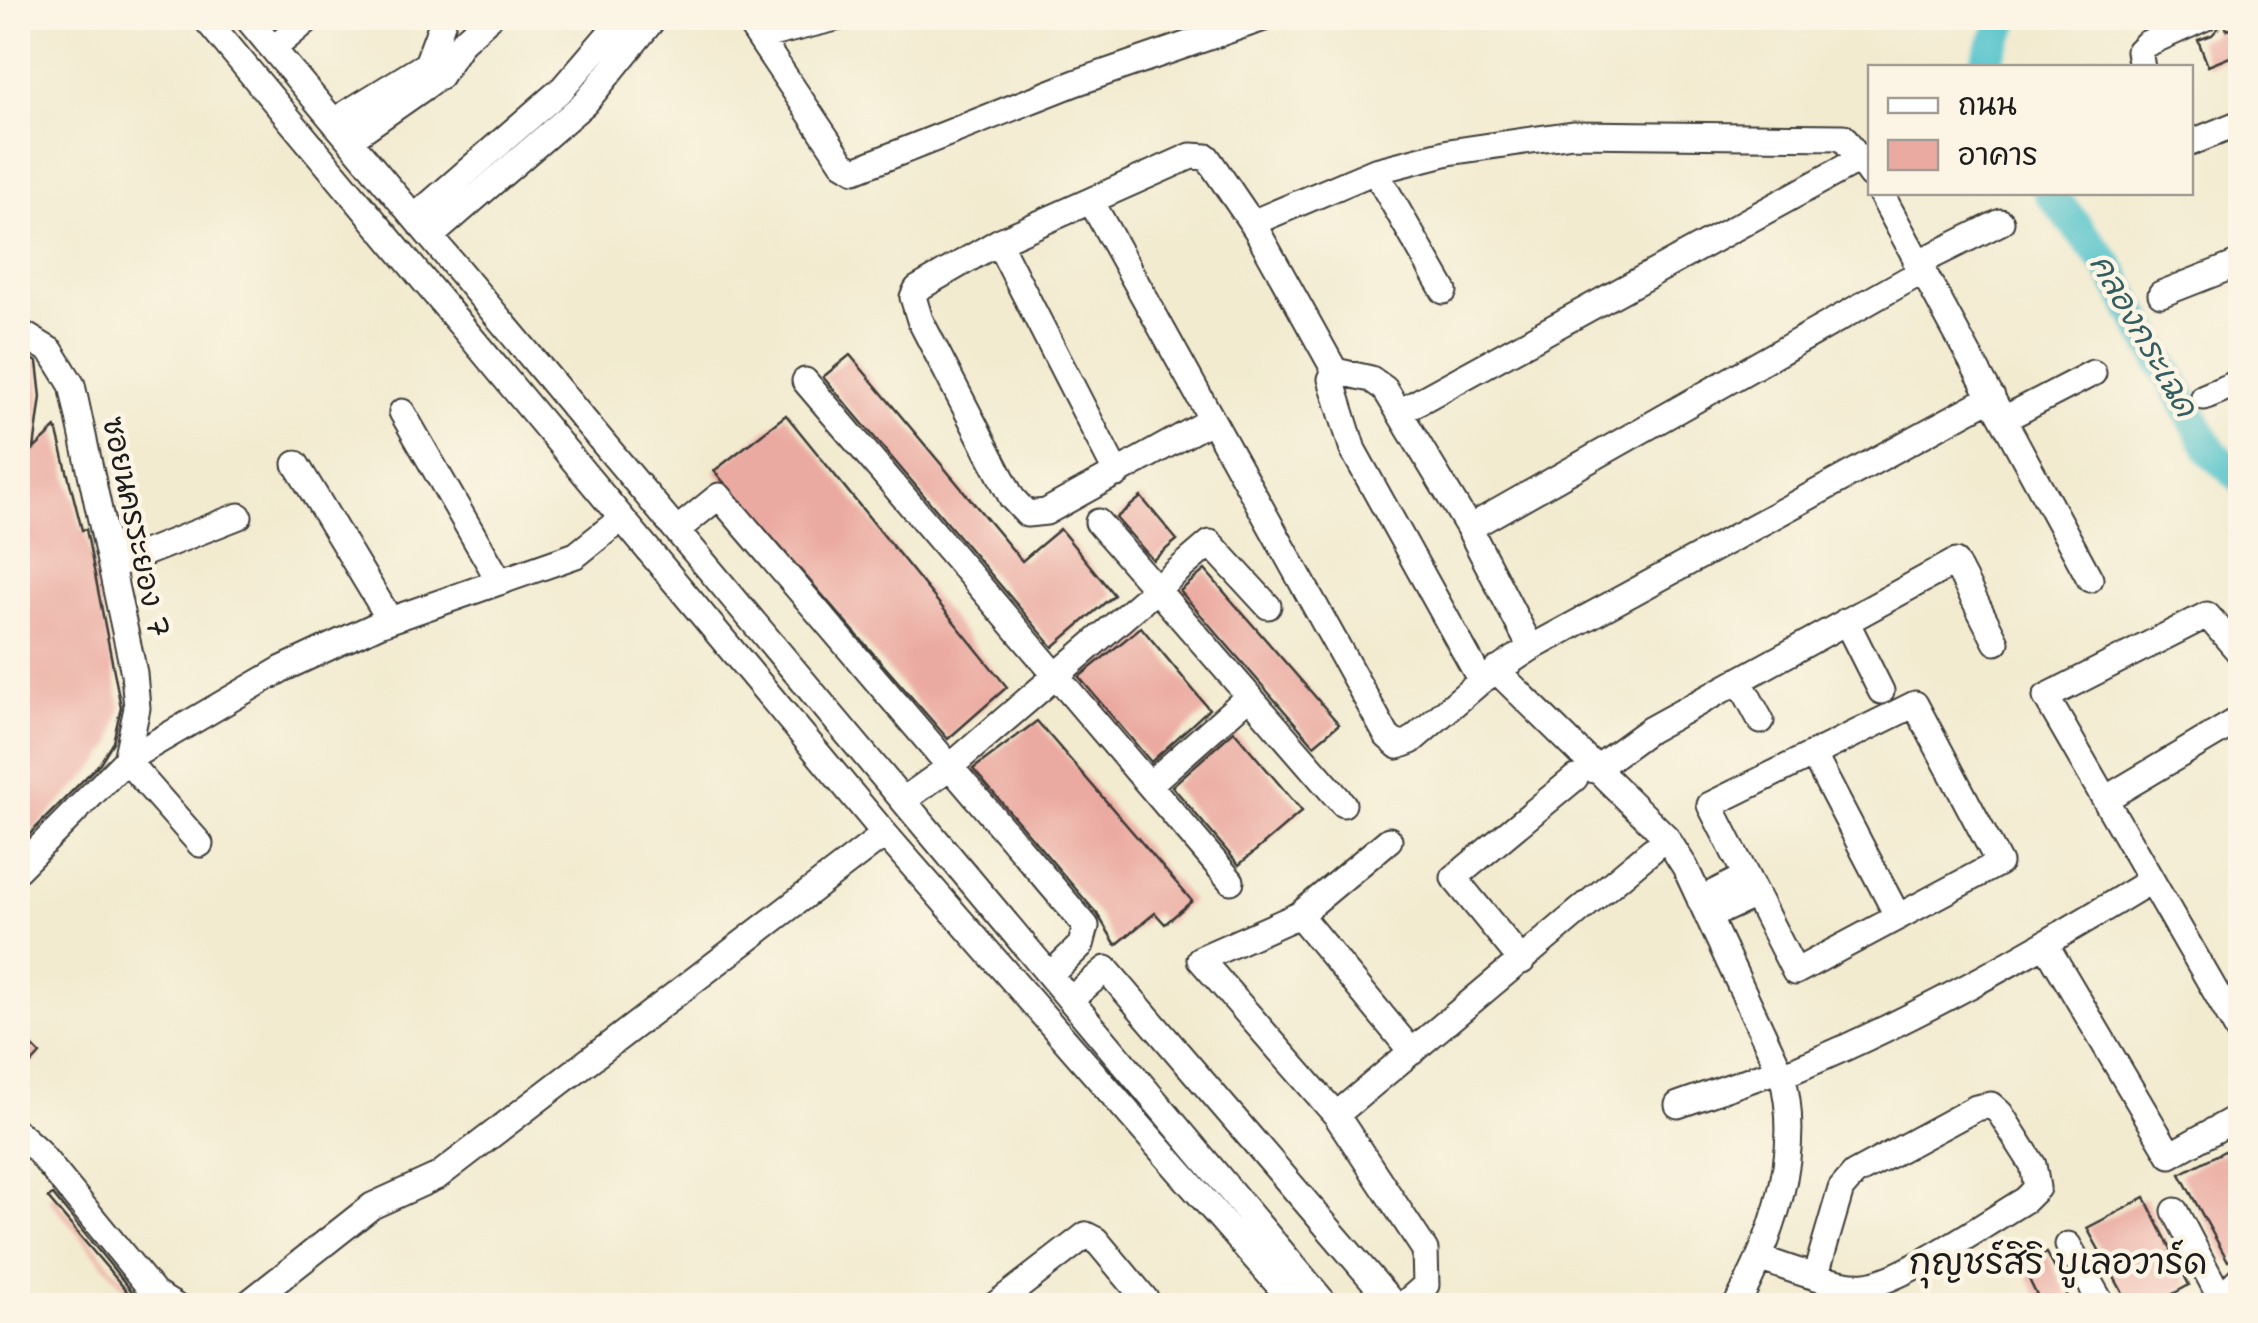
<svg xmlns="http://www.w3.org/2000/svg" width="2258" height="1323" viewBox="0 0 2258 1323" font-family="'Shantell Sans','Playpen Sans Thai',sans-serif">
<rect width="100%" height="100%" fill="#fcf5e5"/>
<filter id="ink" filterUnits="userSpaceOnUse"><feTurbulence type="fractalNoise" baseFrequency=".01" numOctaves="2"/><feDisplacementMap in="SourceGraphic" scale="20" xChannelSelector="R" yChannelSelector="G"/><feConvolveMatrix kernelMatrix="1 2 1 2 8 2 1 2 1" color-interpolation-filters="sRGB"/></filter>
<filter id="wash" filterUnits="userSpaceOnUse"><feTurbulence type="fractalNoise" baseFrequency=".0048" numOctaves="4" result="noise"/><feDisplacementMap in="SourceGraphic" scale="40" xChannelSelector="R" yChannelSelector="G"/><feGaussianBlur stdDeviation="2.25" result="paint"/><feColorMatrix in="noise" values="0 0 0 0 0 0 0 0 0 0 0 0 0 0 0 0 0 1.4 0 .05"/><feComposite in="paint" operator="in"/></filter>
<g filter="url(#wash)">
<rect width="100%" height="100%" fill="#f2ebd0"/>
<g fill="none" stroke-linecap="round" stroke-linejoin="round">
<path stroke="#56c4cc" stroke-width="32" d="M1983,68L2006,18
M2049,192L2108,265L2213,454L2240,477"/>
</g>
<g id="blocks">
<path fill="#ebaaa1" d="M2224,22L2227,30L2240,24V53L2208,66L2198,40L2212,35Z
M18,350L37,362L41,397L34,449L56,428L82,530L86,529L121,707L113,742L100,763L18,846V464L28,454L18,448Z
M850,355L1022,561L1060,529L1114,595L1053,647L823,377Z
M786,415L1007,687L948,739L714,471Z
M1141,497L1177,540L1153,560L1116,518Z
M1205,570L1339,724L1314,745L1180,591Z
M1141,627L1209,709L1151,762L1079,677Z
M1037,721L1192,901L1165,924L1155,913L1116,945L1098,915L973,769Z
M1234,731L1302,811L1239,865L1172,786Z
M18,1032L40,1054L18,1078Z
M2240,1143V1254L2228,1261L2180,1174Z
M53,1195L134,1294L131,1296L48,1198Z
M2145,1198L2189,1285L2151,1306H2130L2087,1228Z
M2047,1253L2065,1289L2072,1306H2042L2022,1265Z"/>
</g>
</g>
<g filter="url(#ink)">
<use href="#blocks" fill-opacity="0" stroke="#3c3b37" stroke-width="2.5"/>
<g fill="none" stroke-linecap="round" stroke-linejoin="round">
<g stroke="#3c3b37" stroke-width="29">
<path id="minor" d="M205,18L885,834L1297,1306
M247,18L1327,1306
M746,18L843,163L855,170L1075,83L1264,18
M759,37L836,18
M273,49L310,18
M2142,68L2139,51L2146,44L2204,18
M334,121L427,64L444,18
M350,139L440,76L462,42L489,18
M2190,143L2240,123
M1375,171L1444,291
M1880,192L2090,579
M1091,201L1387,736L1398,746L1411,741L1481,681L1531,648L1992,397
M415,217L563,88L623,18
M1252,223L1375,171L1449,152L1573,134L1843,137L1870,175
M431,236L585,103L654,18
M998,242L1117,474
M1916,264L2001,222
M2161,294L2240,263
M18,331L51,351L72,385L134,673L137,708L126,760
M1335,371L1371,379L1385,389L1469,528L1531,648
M805,381L1231,881
M2204,397L2240,382
M402,412L500,582
M1400,412L1862,158
M2004,419L2093,373
M1210,421L1046,512L1027,514L1012,498L920,320L913,297L917,289L998,242L1191,156L1207,157L1256,229L1335,371L1331,379L1353,450L1481,681
M296,464L390,620
M1098,522L1343,804
M1469,528L1921,272
M677,530L719,496L1086,926L1081,945L1050,975
M112,566L239,516
M1846,621L1881,691
M2240,653L2207,615L2046,697L2240,1034
M1496,670L1666,837L1685,867L1782,1075C1803,1153 1773,1237 1736,1306
M1739,680L1761,721
M1915,704L1999,863L1795,972L1710,805Z
M1813,754L1898,917
M126,760L200,844
M1594,770L1649,730L1955,562L1996,642
M1150,784L1249,696
M2107,798L2240,719
M905,799L951,766L1210,543L1268,606
M1389,840L1299,915L1412,1052
M18,869L126,760L282,669L379,624L576,555L621,519
M1700,900L1743,878
M1299,915L1200,959L1336,1115L1425,1250L1426,1285L1402,1306
M1708,917L1753,896
M2046,945L2170,1155L2240,1116
M1522,961L1454,878L1575,778
M1071,999L1106,969L1395,1306
M1782,1075C1910,1023 2032,953 2150,881
M1678,1105L1780,1069
M1336,1115L1652,850
M18,1133L37,1150L155,1294L175,1306
M2175,1211L2220,1297
M2068,1245L2103,1306
M1759,1258C1785,1267 1840,1288 1866,1285C1901,1282 1991,1220 2025,1200L2037,1188L2033,1165L2000,1113L1991,1105L1976,1108L1854,1174L1841,1189L1816,1274
M245,1306L372,1206L438,1176L885,834
M994,1306L1086,1235L1096,1240L1151,1306
M2212,1306L2240,1278"/>
</g>
<use href="#minor" stroke="#fff" stroke-width="25"/>
</g>
</g>
<g text-anchor="middle" stroke-width="9" stroke-linejoin="round" paint-order="stroke">
<g font-size="30" fill="#1c1c1c" stroke="#fcf5e5">
<text transform="translate(136 527) rotate(78)" y="10">ซอยนครระยอง 7</text>
</g>
<g font-size="32" font-style="italic" fill="#335f62" stroke="#fcf5e5">
<text transform="translate(2144 335) rotate(60)" y="11">คลองกระเฉด</text>
</g>
<g font-size="35" fill="#1c1c1c" stroke="#fcf5e5">
<text x="2058" y="1274">กุญชร์สิริ บูเลอวาร์ด</text>
</g>
</g>
<rect width="2258" height="1323" fill="none" stroke="#fcf5e5" stroke-width="60"/>
<rect x="1868" y="65" width="325" height="130" fill="#fcf5e5" stroke="#a29e95" stroke-width="2.5"/>
<rect x="1888" y="98" width="50" height="15" fill="#ffffff" stroke="#a29e95" stroke-width="2.5"/>
<text x="1958" y="115" font-size="30" fill="#1c1c1c">ถนน</text>
<rect x="1888" y="140" width="50" height="30" fill="#ebaaa1" stroke="#a29e95" stroke-width="2.5"/>
<text x="1958" y="165" font-size="30" fill="#1c1c1c">อาคาร</text>
</svg>
